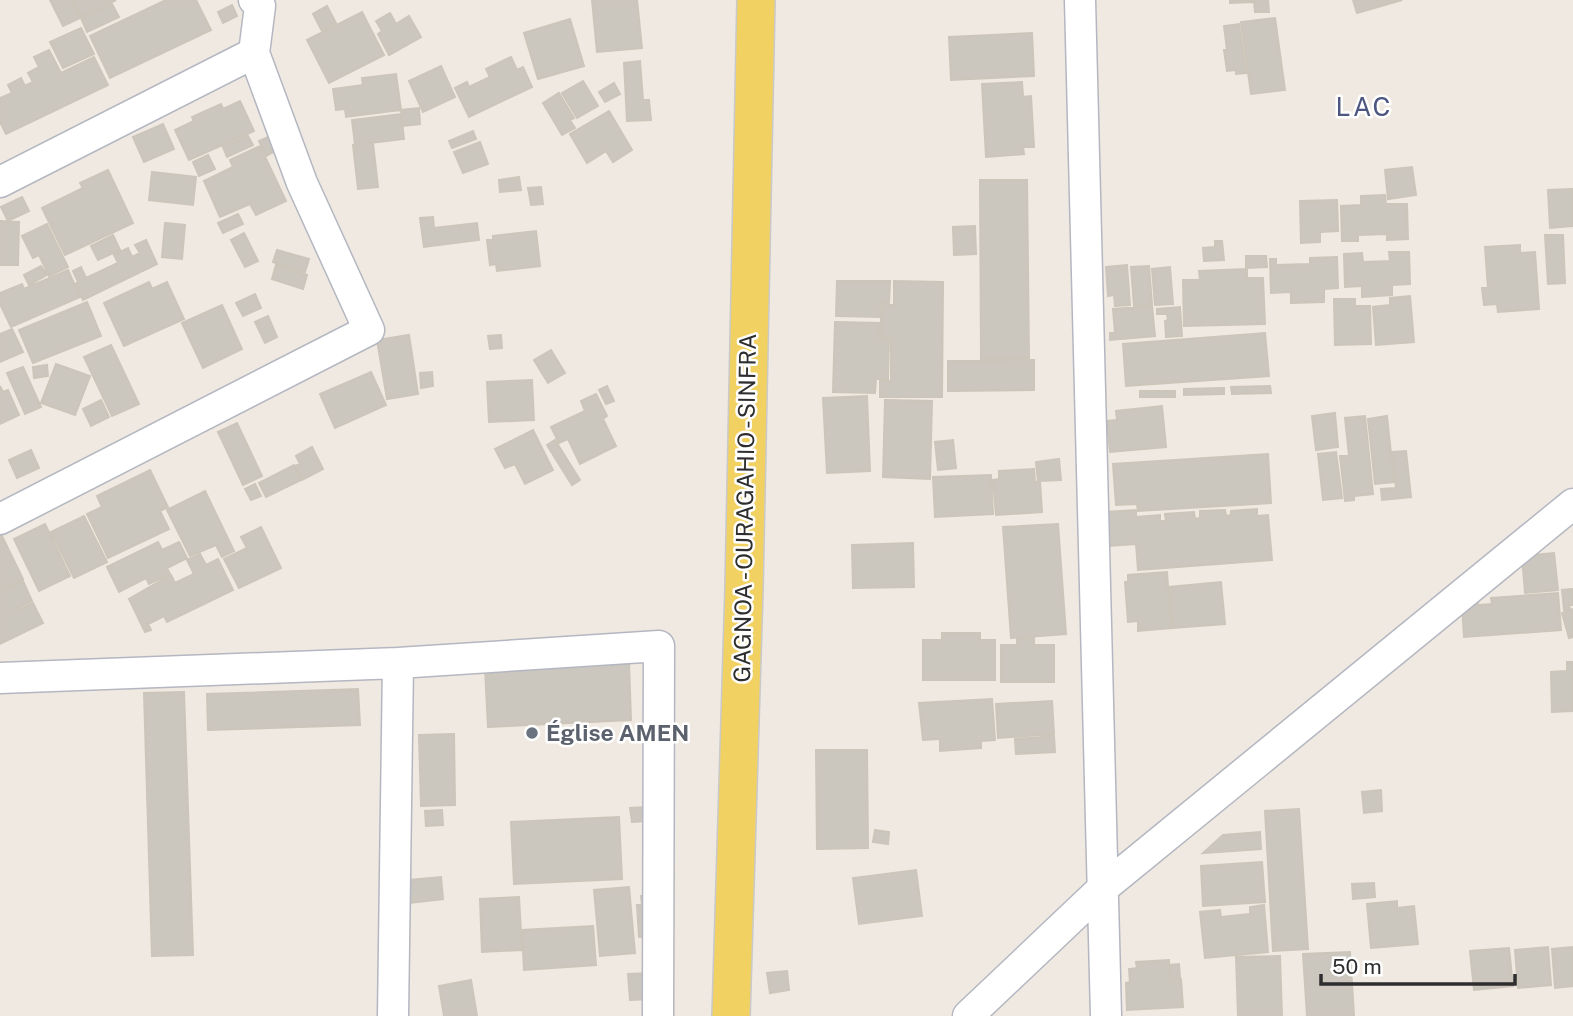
<svg xmlns="http://www.w3.org/2000/svg" width="1573" height="1016" viewBox="0 0 1573 1016" font-family="'Public Sans',sans-serif">
<rect width="100%" height="100%" fill="#efe9e1"/>
<path fill="#cbc7bf" stroke="#cbc5ba" stroke-width="2" d="M50,0H71L80,18L63,26Z
M73,0H116L81,17Z
M166,0H196L211,30L110,78L90,36Z
M592,0H637L642,48L597,52Z
M1230,0H1268L1269,12H1255L1254,2L1230,3Z
M1353,0H1402L1357,13Z
M112,4L119,17L87,32L81,18Z
M232,5L237,16L223,23L218,12Z
M327,6L336,23L322,31L313,14Z
M362,12L384,55L329,83L307,40Z
M390,13L396,24L409,16L421,37L389,55L378,34L382,31L376,21Z
M1275,18L1285,90L1251,94L1241,22Z
M570,19L584,66L538,79L524,33Z
M1239,24L1246,73L1236,74V70L1227,71L1224,50H1227L1224,26Z
M81,28L94,54L63,68L50,42Z
M1032,33L1034,76L951,80L949,37Z
M49,50L61,73L94,57L108,85L6,134L0,122V98L12,93L8,85L21,78L25,86L33,82L28,73L39,67L34,57Z
M511,57L517,70L523,67L532,87L469,117L455,88L467,82L469,87L490,77L486,69Z
M640,61L643,100H649L651,120L627,121L624,63Z
M441,66L455,97L423,112L409,81Z
M396,74L401,110L346,117L345,109L336,110L333,89L363,85L362,78Z
M583,81L598,106L577,118L562,93Z
M1022,82L1023,97L1031,96L1034,147H1023L1024,154L986,157L982,84Z
M614,83L620,94L605,102L599,92Z
M559,93L574,118L570,120L575,128L562,135L543,103Z
M240,101L254,131L189,160L175,130L194,121L192,117L221,104L223,109Z
M419,108L420,124L403,126L401,110Z
M609,111L632,150L613,162L606,151L587,163L570,134Z
M401,114L404,139L355,145L352,120Z
M163,124L174,149L144,162L133,137Z
M473,131L476,139L452,148L449,141Z
M248,136L253,145L227,157L223,147Z
M268,137L275,151L266,156L259,141Z
M480,142L488,164L463,173L454,152Z
M373,143L378,187L358,189L353,145Z
M260,146L286,201L256,215L250,204L220,217L204,181L233,167L230,160Z
M208,155L215,169L199,176L193,162Z
M1412,167L1416,195L1388,199L1385,170Z
M108,170L133,223L65,255L42,208L83,188L80,183Z
M152,172L196,177L193,205L149,200Z
M519,177L521,190L500,192L499,180Z
M980,180H1027L1029,358L981,359Z
M541,187L543,204L531,205L528,188Z
M1573,189V226L1550,228L1548,190Z
M1385,195L1386,204H1407L1408,239L1387,240V234L1358,235V241H1342L1341,206L1361,205V196Z
M22,197L29,211L8,221L1,207Z
M1337,200L1338,231L1320,232V242L1301,243L1300,201Z
M238,214L243,224L223,233L218,223Z
M433,217L434,228L477,223L479,240L424,247L420,218Z
M0,221L19,222L18,265H0Z
M165,223L185,225L182,259L162,257Z
M47,224L68,267L49,276L39,255L33,258L22,236Z
M975,226L976,254L954,255L953,227Z
M536,231L540,266L497,271L496,264L490,265L487,240H493V236Z
M244,233L258,261L245,267L231,240Z
M113,235L120,250L98,260L91,246Z
M1545,235H1563L1565,283L1548,284Z
M146,240L157,264L83,300L75,284L78,282L73,271L81,267L86,278L118,263L114,255L128,248L132,257L140,253L135,245Z
M1215,241H1222L1224,260L1204,261L1203,248L1215,247Z
M1520,245V253L1535,252L1539,309L1498,312L1497,304L1484,305L1482,288H1488L1485,247Z
M277,250L309,259L305,272L273,262Z
M1389,252H1409L1410,284L1392,285V295L1362,297V286L1345,287L1344,254L1362,253L1363,262L1390,261Z
M1246,256H1266L1267,267L1246,268Z
M1337,257L1338,288L1324,289V302L1291,303V292L1271,293L1270,259H1276V265L1310,264V258Z
M276,265L307,275L303,289L272,279Z
M1127,265L1130,305L1115,306L1114,295L1108,296L1106,267Z
M41,266L47,275L29,285L24,275Z
M1149,266L1152,304L1134,306L1131,267Z
M1170,267L1173,304L1155,305L1152,269Z
M1247,269V278H1263L1265,324L1184,326L1183,280H1200L1199,271Z
M68,270L80,297L11,327L0,304V293L22,284L24,289Z
M837,281H890L889,303H880V317L836,316Z
M894,281L943,282L942,397H880V381H891V338H881V304L894,305Z
M149,282L152,289L167,282L184,319L124,346L104,303Z
M255,294L261,308L243,316L236,303Z
M1410,296L1414,342L1376,345L1373,307L1390,305V298Z
M1334,299H1355V306H1370L1371,344L1335,345Z
M87,302L101,336L33,363L19,330Z
M222,305L242,349L203,368L182,323Z
M1152,306L1155,336L1110,340V333H1115L1113,309Z
M1180,307L1182,336L1166,337L1165,321L1168,320L1167,314H1157V309Z
M268,316L277,337L265,343L255,322Z
M835,322L880,323L879,339H889L888,379H876L875,393L833,392Z
M12,329L23,352L0,362V334Z
M1265,333L1269,376L1126,386L1123,344Z
M409,335L418,394L387,399L377,340Z
M501,335L502,348L490,349L488,336Z
M111,345L139,404L112,416L84,357Z
M551,350L565,373L548,383L534,360Z
M1034,360V390L948,391V361Z
M56,364L90,376L75,415L41,403Z
M47,365L48,376L34,378L33,367Z
M23,367L41,407L25,414L7,373Z
M371,372L386,405L335,428L320,394Z
M432,372L433,386L421,388L420,373Z
M532,380L534,420L489,422L487,382Z
M0,386L3,392L8,390L19,415L0,424Z
M607,386L614,401L606,404L599,390Z
M1270,386L1271,393L1232,394L1231,387Z
M1224,388V394L1184,395V389Z
M1140,391H1175V397H1140Z
M596,394L607,416L603,419L616,446L580,464L568,439L559,443L551,427L585,411L581,401Z
M867,396L870,471L827,473L823,398Z
M101,400L109,417L91,426L83,409Z
M885,400L932,401L930,479L883,477Z
M1162,406L1166,447L1110,452L1107,421L1117,420L1116,411Z
M1335,413L1338,447L1316,450L1312,416Z
M1365,416L1373,494L1354,496V500L1345,501L1340,456H1349L1345,418Z
M1387,416L1394,482L1375,484L1368,419Z
M237,423L262,476L243,485L218,432Z
M533,430L553,470L525,484L515,464L505,468L495,449Z
M555,440L580,480L572,485L547,445Z
M953,440L956,468L938,470L935,442Z
M312,447L323,469L302,480L295,466L300,464L296,456Z
M31,450L39,468L17,478L9,460Z
M1406,451L1411,497L1382,500L1381,489L1396,488L1392,452Z
M1336,452L1342,498L1323,500L1318,454Z
M1268,454L1271,503L1138,511L1137,504L1116,505L1113,464Z
M1059,459L1061,480L1038,481L1036,462Z
M294,465L301,480L266,497L259,483Z
M1034,469L1035,482H1040L1042,512L996,515L993,480L999,479V471Z
M150,470L168,507L160,511L169,529L108,558L87,514L102,507L97,496Z
M991,475L993,514L935,517L933,477Z
M255,484L261,496L251,500L245,489Z
M205,491L234,551L222,557L216,545L190,556L167,510Z
M1257,509V516L1268,515L1272,560L1138,570L1136,544L1109,546L1106,512L1136,510V517L1160,515V521H1166L1165,514L1194,512L1195,519L1200,518V511L1225,510L1226,516L1231,515V511Z
M84,516L107,562L74,578L51,532Z
M45,524L70,576L39,591L14,539Z
M1058,524L1066,634L1011,638L1003,527Z
M261,527L281,568L239,588L224,559L247,548L241,537Z
M0,532L23,579L0,590Z
M158,542L162,550L179,542L187,558L167,568L170,574L149,584L146,578L119,592L107,567Z
M913,543L914,587L853,588L852,545Z
M1554,553L1558,590L1525,593L1522,556Z
M200,554L206,565L218,559L233,590L167,622L164,616L148,624L151,630L145,632L129,599L171,575L175,583L194,574L187,560Z
M1167,572L1171,628L1138,631V621L1128,622L1125,582H1128V575Z
M23,581L32,601L15,609L16,611L33,603L43,623L0,644V592Z
M1221,582L1225,624L1173,628L1169,587Z
M1573,589V605H1569L1570,610H1564L1562,590Z
M1558,593L1561,630L1464,637L1462,604L1477,596L1478,605L1492,604L1491,598Z
M1573,609V637L1569,638L1562,613Z
M942,633H980V640H995V680H923V640H942Z
M1017,638H1034V645H1054V682H1001V645H1017Z
M629,662L631,720L488,727L485,669Z
M1567,662H1573V711L1552,712L1551,672L1567,671Z
M358,689L360,725L208,730L207,694Z
M184,692L193,955L152,956L144,693Z
M992,699L995,740L981,741V748L940,751V739L923,740L919,703Z
M1052,701L1054,734L998,738L996,704Z
M454,734L455,805L421,806L419,735Z
M1054,736L1055,752L1016,754L1015,739Z
M816,750H867L868,848L817,849Z
M1381,790L1382,811L1364,813L1362,792Z
M647,807L648,821L632,822L630,808Z
M1299,809L1308,949L1273,951L1265,811Z
M442,810L443,825L426,826L425,811Z
M619,817L622,879L514,884L511,822Z
M875,830L889,832L888,844L873,842Z
M1260,832L1261,849L1203,853L1223,835Z
M1262,862L1265,902L1203,906L1201,866Z
M916,870L922,916L859,924L853,878Z
M441,877L443,899L401,904L398,881Z
M1374,883L1375,897L1353,899L1352,884Z
M629,887L635,953L600,956L594,890Z
M647,895L652,936L639,937L637,905H642L641,896Z
M519,897L522,950L482,952L480,899Z
M1397,901V908L1414,906L1418,944L1371,948L1367,904Z
M1264,905L1268,952L1205,958L1200,912L1220,910L1221,917L1250,914V907Z
M593,926L596,965L524,970L522,930Z
M1548,947L1551,985L1518,988L1515,950Z
M1573,947V986L1555,988L1552,949Z
M1509,948L1513,986L1474,990L1470,951Z
M1350,952L1354,1016H1307L1303,954Z
M1280,956L1282,1016H1238L1236,957Z
M1169,960L1170,980L1181,979L1183,1007L1127,1010L1126,983L1130,982L1129,969L1137,968L1136,962Z
M1179,964L1180,978L1171,979L1170,965Z
M787,971L789,990L770,993L767,973Z
M651,973L652,999L630,1000L628,974Z
M471,980L477,1016H444L439,986Z"/>
<g fill="none" stroke-linecap="round" stroke-linejoin="round">
<g stroke="#b4b7c1" stroke-width="33">
<path id="minor" d="M1080,0L1106,1016
M0,182L254,53
M0,519L369,330L302,183L254,53L260,6L254,0
M398,663L659,646L658,1016
M0,678L398,663L393,1016
M968,1016L1102,889L1573,504"/>
</g>
<g stroke="#c9c9c9" stroke-width="40">
<path id="major" d="M731,1016L744,589L756,0"/>
</g>
<use href="#minor" stroke="#fff" stroke-width="30"/>
<use href="#major" stroke="#f2d163" stroke-width="37"/>
</g>
<circle fill="#6b7280" stroke="#fff" stroke-width="2.5" cx="532" cy="733" r="7"/>
<g text-anchor="middle" stroke-width="5" stroke-linejoin="round" paint-order="stroke">
<g font-size="23" fill="#2e2e2e" stroke="#fff">
<text transform="translate(745 508) rotate(-89)" y="8">GAGNOA - OURAGAHIO - SINFRA</text>
</g>
<g font-size="23" font-weight="bold" fill="#5b616d" stroke="#fff" text-anchor="start">
<text x="546" y="741">Église AMEN</text>
</g>
<g font-size="26" letter-spacing="2" fill="#4d5680" stroke="#fff">
<text x="1364" y="116">LAC</text>
</g>
</g>
<path d="M1321 974v10h194v-10" fill="none" stroke="#2e2e2e" stroke-width="3.5"/>
<text x="1332" y="974" font-size="21" fill="#2e2e2e" stroke="#ffffff" stroke-width="5" paint-order="stroke">50 m</text>
</svg>
